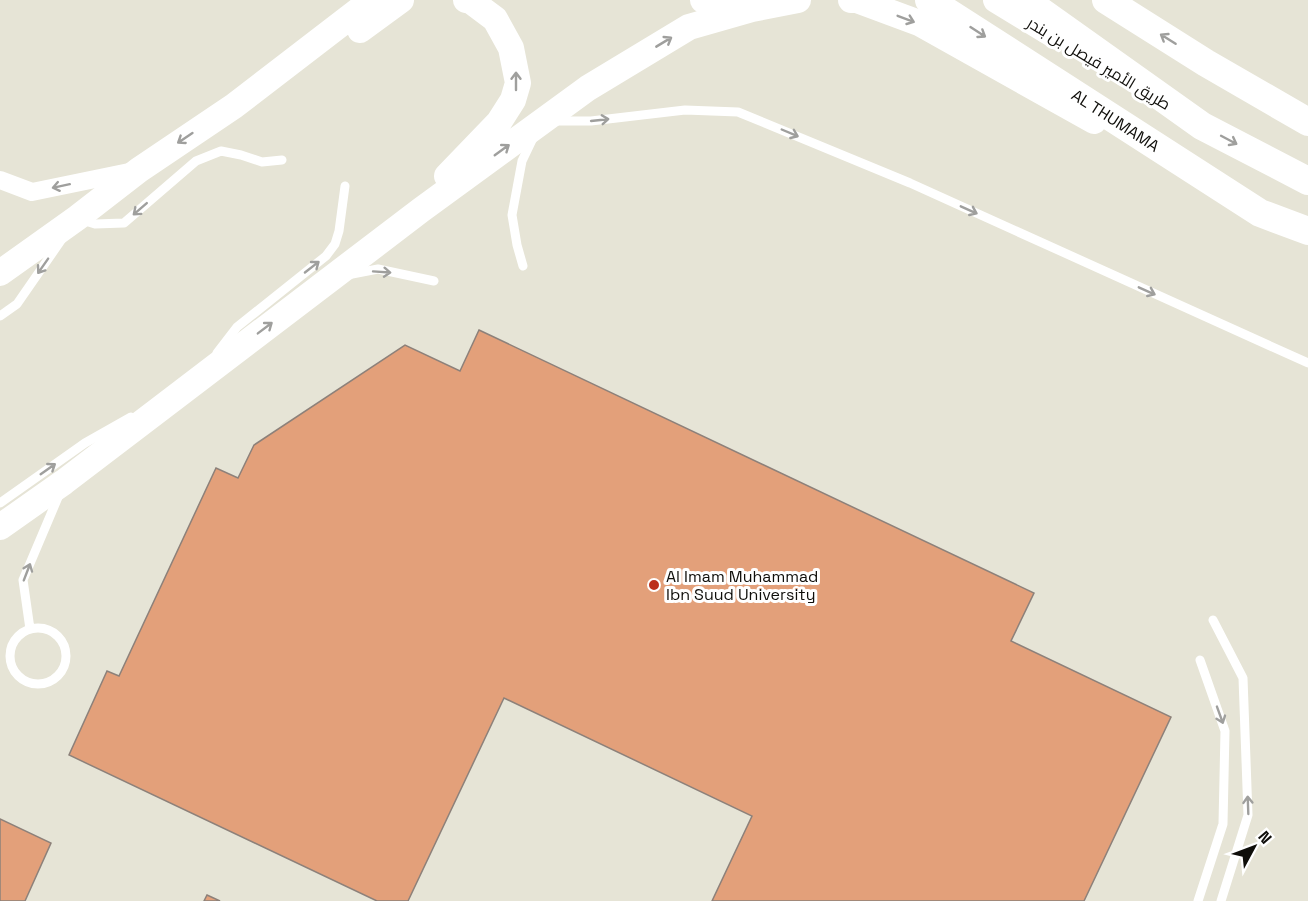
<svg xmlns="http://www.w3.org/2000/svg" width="1308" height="901" viewBox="0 0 1308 901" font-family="'Space Grotesk',Cairo,sans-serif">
<rect width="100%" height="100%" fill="#e6e4d6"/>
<path fill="#e3a07a" stroke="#8d817a" stroke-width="1.5" d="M479,330L1034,593L1011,641L1171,717L1084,901H712L752,816L504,698L408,901H377L69,755L107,671L119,676L216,468L238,478L254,445L405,345L460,371Z
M0,819L51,843L25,901H0Z
M207,895L220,901H204Z"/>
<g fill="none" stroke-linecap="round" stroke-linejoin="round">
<path stroke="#fff" stroke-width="9" d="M554,121H591L685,110L738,112L910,183L1308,363
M82,220L95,224L124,223L196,161L221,151L241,155L262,162L282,160
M523,266L517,245L512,215L522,161L533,138
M347,275L378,269L434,281
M0,316L17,304L62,239
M217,353L237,327L326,256L335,244L339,231L345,186
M0,503L85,443L131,417
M1213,620L1243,678L1248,815L1221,901
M10 656a28 28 0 1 1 56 0a28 28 0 1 1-56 0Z
M30,629L23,580L59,495
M1198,901L1223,824L1225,731L1200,660"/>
<path stroke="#fff" stroke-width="18" d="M0,180L32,192L134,171"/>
<path stroke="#fff" stroke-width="26" d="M703,0L747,8
M851,0H857L919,23L1094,121
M996,0L1057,37
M360,30L401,0
M447,176L499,122L513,100L518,83L511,48L495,19L471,1L466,0
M0,273L77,218L139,170L234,106L372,0
M0,527L64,482L421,210L588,88L689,27L752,9L798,0"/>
<g stroke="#fff" stroke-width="28">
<path id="s1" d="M929,0L1260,213L1308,231"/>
<path d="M1025,0L1202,126L1308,181"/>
<path d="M1106,0L1206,63L1308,122"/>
</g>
</g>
<defs><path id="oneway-shaft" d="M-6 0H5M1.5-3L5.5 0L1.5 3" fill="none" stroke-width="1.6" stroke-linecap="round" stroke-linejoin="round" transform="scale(1.5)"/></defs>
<g stroke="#9f9f9d">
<use href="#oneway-shaft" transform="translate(906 19) rotate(21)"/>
<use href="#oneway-shaft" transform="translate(978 32) rotate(33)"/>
<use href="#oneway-shaft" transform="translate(1168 39) rotate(-148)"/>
<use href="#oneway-shaft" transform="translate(664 42) rotate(-31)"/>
<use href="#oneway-shaft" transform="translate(516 81) rotate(-90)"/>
<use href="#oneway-shaft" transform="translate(600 120) rotate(-6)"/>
<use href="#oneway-shaft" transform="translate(790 133) rotate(23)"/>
<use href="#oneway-shaft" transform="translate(185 138) rotate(146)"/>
<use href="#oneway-shaft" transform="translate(1229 140) rotate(28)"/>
<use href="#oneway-shaft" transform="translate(502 150) rotate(-36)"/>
<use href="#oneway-shaft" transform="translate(61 186) rotate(168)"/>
<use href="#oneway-shaft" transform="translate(140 209) rotate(139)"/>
<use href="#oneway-shaft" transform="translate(969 210) rotate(24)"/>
<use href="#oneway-shaft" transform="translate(43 266) rotate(125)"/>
<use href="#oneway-shaft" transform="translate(312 267) rotate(-38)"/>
<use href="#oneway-shaft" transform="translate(382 272) rotate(4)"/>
<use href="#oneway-shaft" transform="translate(1147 291) rotate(24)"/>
<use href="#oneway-shaft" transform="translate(265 328) rotate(-37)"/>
<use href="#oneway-shaft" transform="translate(48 469) rotate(-35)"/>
<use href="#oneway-shaft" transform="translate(27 572) rotate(-69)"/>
<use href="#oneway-shaft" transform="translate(1220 715) rotate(70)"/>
<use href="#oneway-shaft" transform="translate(1248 805) rotate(-92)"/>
</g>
<circle fill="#bc2f1b" stroke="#fff" stroke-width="2" cx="654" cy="585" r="6"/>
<g text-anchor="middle" stroke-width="6" stroke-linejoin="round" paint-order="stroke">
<g font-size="16" fill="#0f0e0a" stroke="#fff">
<text transform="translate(1099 63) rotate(31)" y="6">طريق الأمير فيصل بن بندر</text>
<text dy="6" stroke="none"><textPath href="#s1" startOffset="222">AL THUMAMA</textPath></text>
</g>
<g font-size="16" fill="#0f0e0a" stroke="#fff" text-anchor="start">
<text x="666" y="582">Al Imam Muhammad<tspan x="666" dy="18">Ibn Suud University</tspan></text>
</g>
</g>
<g transform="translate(1254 847) rotate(49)" stroke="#ffffff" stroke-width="4.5" paint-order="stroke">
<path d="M0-4.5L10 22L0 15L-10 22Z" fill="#0f0e0a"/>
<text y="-9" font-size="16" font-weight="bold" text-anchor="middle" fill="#0f0e0a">N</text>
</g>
</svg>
